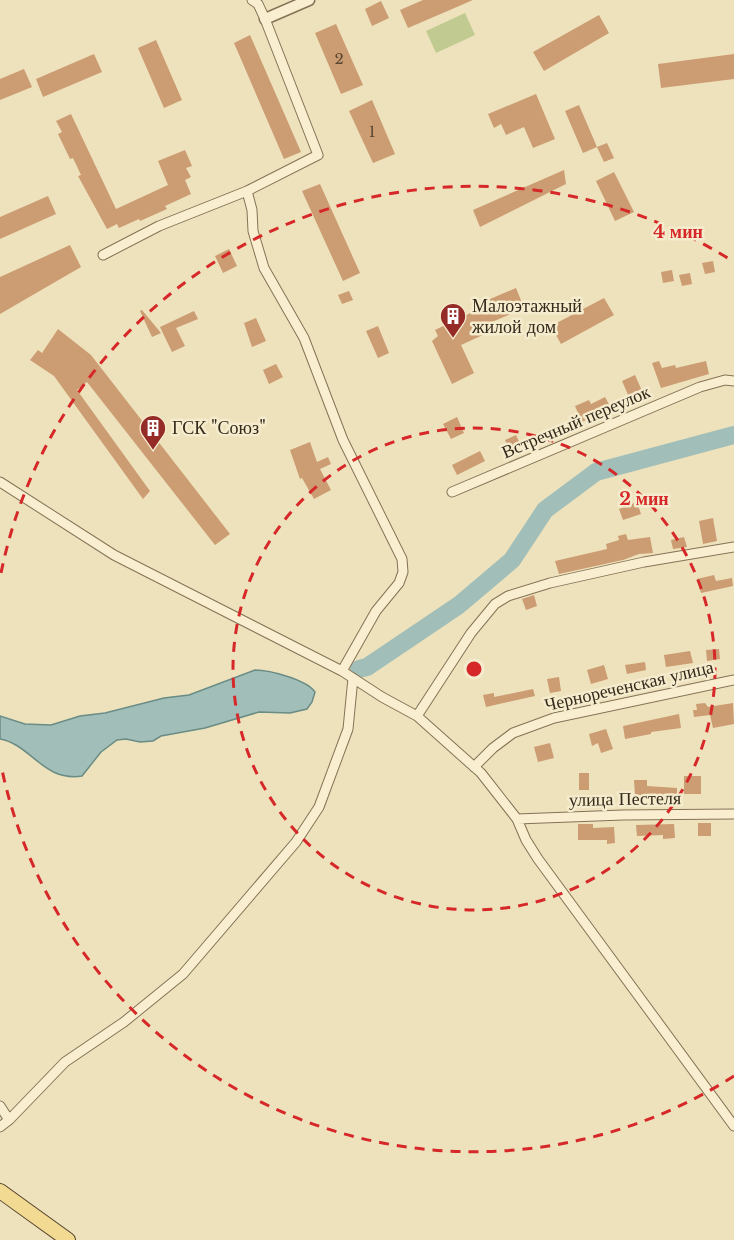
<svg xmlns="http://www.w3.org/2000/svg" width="734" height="1240" viewBox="0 0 734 1240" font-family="'Libre Baskerville',serif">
<rect width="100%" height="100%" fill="#eee2bd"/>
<path fill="#c1cb91" d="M465,13L475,35L436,53L426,31Z"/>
<path fill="#a1bfb8" stroke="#698c85" stroke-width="1.5" d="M255,670C270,670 307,680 315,692L312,702L307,709L290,713L259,712L205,728L161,736L153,741L140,742L126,739L117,740L101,752L82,776C43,782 32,745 0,739V716L25,724L51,725L80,716L105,713L164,698L189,695Z"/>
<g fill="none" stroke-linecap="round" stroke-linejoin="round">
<path stroke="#a1bfb8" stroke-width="18" d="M359,669L367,667L459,605L512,560L545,510L596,472L734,435"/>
</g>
<path fill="#cc9c72" d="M423,0H473L408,28L400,10Z
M381,1L389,18L372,26L365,9Z
M599,15L609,33L544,71L533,52Z
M336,24L363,85L341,94L315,33Z
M250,35L301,152L284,159L234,43Z
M156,40L182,100L164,108L138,48Z
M94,54L102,72L43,97L36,79Z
M734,54V79L661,88L658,64Z
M24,69L32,87L0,100V79Z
M536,94L555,139L533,148L524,127L506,135L501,124L494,128L488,114Z
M372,100L395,154L373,163L349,111Z
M579,105L597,147L583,153L565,111Z
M71,114L116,209L168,185L158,161L185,150L192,166L186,168L191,177L185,180L191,194L165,206L167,209L140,221L139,219L119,228L117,224L107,229L78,176L81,175L73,158L70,159L58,134L62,132L56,121Z
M607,143L614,158L604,162L597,147Z
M564,170L566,184L480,227L473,210Z
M614,172L634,212L615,221L596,181Z
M320,184L360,273L343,281L302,191Z
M48,196L56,214L0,239V217Z
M70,245L81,267L0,314V277Z
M229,249L237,266L223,273L215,256Z
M713,261L715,272L705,274L702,263Z
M672,270L674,281L663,283L661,272Z
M690,273L692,284L682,286L679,275Z
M516,288L524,308L492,322L496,329L461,345L474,373L452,384L432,341L438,336L435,330L485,306L483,302Z
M349,291L353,300L342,304L338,295Z
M604,298L614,315L561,344L551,326Z
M142,310L161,333L152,337L140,311Z
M194,311L198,319L176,328L185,346L172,352L160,327Z
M256,318L266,341L252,347L244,323Z
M378,326L389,353L378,358L366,331Z
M58,329L91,355L230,534L215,545L87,382L77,390L150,491L143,499L54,376L30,360L38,350L42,353Z
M659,361L662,368L675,365L676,368L706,361L709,374L661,388L652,363Z
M276,364L283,377L269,384L263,370Z
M635,375L642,391L629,397L622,381Z
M605,397L611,408L582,422L575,406L589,400L591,404Z
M457,417L464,433L451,439L443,424Z
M516,435L521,446L510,451L505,440Z
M310,442L317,462L328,457L331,464L320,469L331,490L314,499L302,478L300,479L290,450Z
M480,451L485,461L457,475L452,465Z
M637,502L641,514L623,520L619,509Z
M713,518L717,541L703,544L699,521Z
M626,534L628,540L650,537L653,553L639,554L623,560L559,574L555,561L607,549L606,544L619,540L618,536Z
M684,537L687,547L673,549L671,540Z
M714,575L716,581L732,578L733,586L701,593L697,579Z
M534,595L537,606L526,610L522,599Z
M719,649L720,659L707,661L706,650Z
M690,651L693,663L666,667L664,655Z
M645,662L646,670L627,674L625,665Z
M604,665L608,679L591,684L587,670Z
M559,677L561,691L550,693L547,679Z
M533,689L535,696L486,707L483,695L494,693V697Z
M705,703L708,707L733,703L734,724L713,728L710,715L694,717L693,710H697L696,704Z
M679,714L681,728L651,732V734L625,739L623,726Z
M606,729L613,749L601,753L598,743L592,746L589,734Z
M550,743L554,758L538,762L534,747Z
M579,773H589V790H579Z
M684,776H701V794H684Z
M634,780H647V786L677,788V794H669V802H656V795H635Z
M698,823H711V836H698Z
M578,824H593V828L614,827L615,843L607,844V840H578Z
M674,824L675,838L663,839V835L637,836L636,825Z"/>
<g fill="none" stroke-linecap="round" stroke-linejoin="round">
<g stroke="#857256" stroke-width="11">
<path id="minor" d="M247,191L252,210L253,231L264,268L304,338L343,440L402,559L403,572L399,583L376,611L342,671
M103,255L159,226L247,191L318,155L265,19L258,4L252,0
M0,482L114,555L342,671L382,697L417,716L481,773L517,819L526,840L538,859L734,1126
M452,492L700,387L725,380L734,381
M417,716L471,633L495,604L508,596L550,583L644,562L734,547
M474,767L493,748L513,733L554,718L734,680
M517,819L623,815L734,814
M0,1106L9,1120
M0,1127L9,1120L65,1062L124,1022L183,974L296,842L319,807L348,729L353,678"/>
</g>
<g stroke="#857256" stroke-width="13">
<path id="tertiary" d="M265,19L309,0"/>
</g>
<g stroke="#53402b" stroke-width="16">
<path id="primary" d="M0,1191L68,1240"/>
</g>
<use href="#minor" stroke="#f9efd0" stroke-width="9"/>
<use href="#tertiary" stroke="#f9efd0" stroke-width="10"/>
<use href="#primary" stroke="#f2da93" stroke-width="14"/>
</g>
<g fill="none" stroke="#d62828" stroke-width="3" stroke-dasharray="10 8">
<circle cx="474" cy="669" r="241"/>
<path d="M734 1076A483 483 0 0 1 1 765M1 573A483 483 0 0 1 734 262"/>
</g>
<defs>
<g id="building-pin" transform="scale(1.35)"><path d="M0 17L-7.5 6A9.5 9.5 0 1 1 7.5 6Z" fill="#942b26" stroke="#f5ebcd"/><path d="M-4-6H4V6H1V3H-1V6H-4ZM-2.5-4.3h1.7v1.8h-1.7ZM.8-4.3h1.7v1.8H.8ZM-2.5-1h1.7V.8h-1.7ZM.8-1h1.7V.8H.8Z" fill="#fff"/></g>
</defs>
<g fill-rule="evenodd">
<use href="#building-pin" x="453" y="316"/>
<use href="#building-pin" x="153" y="428"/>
</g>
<g text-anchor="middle" stroke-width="5" stroke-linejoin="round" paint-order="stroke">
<g font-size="15" fill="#5a4631">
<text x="339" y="64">2</text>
<text x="372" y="137">1</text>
</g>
<g font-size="18" fill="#34291b" stroke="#f5ebcd" text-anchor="start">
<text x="472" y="312">Малоэтажный<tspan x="472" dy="21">жилой дом</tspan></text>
<text x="172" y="434">ГСК "Союз"</text>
</g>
<g font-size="18" fill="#34291b" stroke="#f5ebcd">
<text transform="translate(576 422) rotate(-23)" y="6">Встречный переулок</text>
<text transform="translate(629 686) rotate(-13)" y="6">Чернореченская улица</text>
<text transform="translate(625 799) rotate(-1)" y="6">улица Пестеля</text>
</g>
</g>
<circle cx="474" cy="669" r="9" fill="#d62828" stroke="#f5ebcd" stroke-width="3"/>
<g font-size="18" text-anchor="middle" font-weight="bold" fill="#d62828" stroke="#f5ebcd" stroke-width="5" stroke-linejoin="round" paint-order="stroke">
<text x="678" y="238">4 мин</text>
<text x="644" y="505">2 мин</text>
</g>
</svg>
